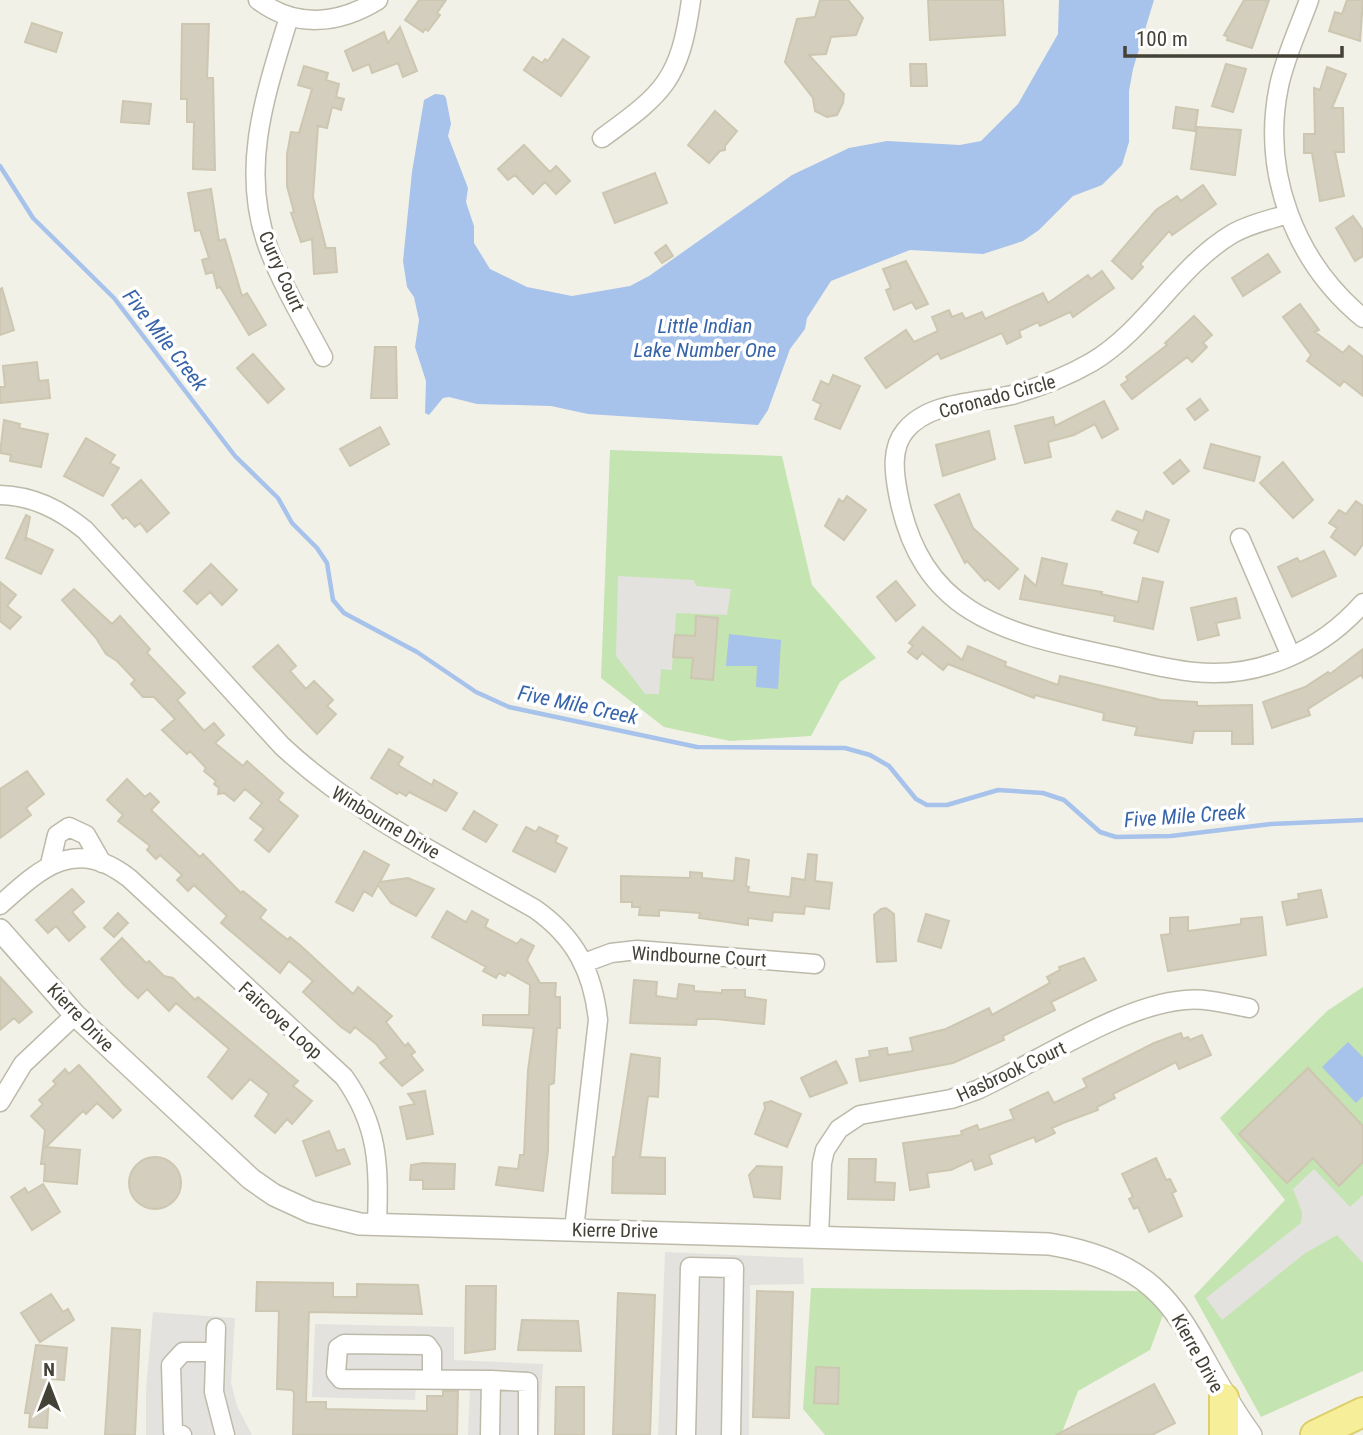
<svg xmlns="http://www.w3.org/2000/svg" width="1363" height="1435" viewBox="0 0 1363 1435" font-family="'Roboto Condensed',sans-serif">
<rect width="100%" height="100%" fill="#f2f1e7"/>
<path fill="#c4e4b2" d="M610,450L782,456L812,585L876,658L840,682L811,736L730,741L664,727L601,678Z
M1363,987V1371L1261,1417L1194,1296L1285,1200L1220,1118L1327,1011Z
M811,1288L1141,1291L1163,1315L1150,1350L1078,1391L1061,1435H825L803,1409Z"/>
<path fill="#e3e2de" d="M618,576L694,580L696,586L731,589L727,615L676,613L672,670L661,669L659,694H645L616,656Z
M1314,1169L1350,1207L1363,1195V1263L1337,1235L1304,1254L1222,1320L1206,1298L1301,1223L1302,1212L1293,1189Z
M665,1252L803,1258L804,1284L750,1285L749,1435H658Z
M153,1312L235,1318L231,1383L237,1406L252,1435H146V1389Z
M315,1324L454,1327V1360L543,1364L539,1435H468L470,1389L416,1386L415,1400L312,1397Z"/>
<path fill="#a7c2eb" d="M1059,0H1154L1133,69L1129,91V142L1122,165L1102,185L1073,196L1039,230L1023,241L983,254L910,250L831,281L807,318L805,329L790,349L768,410L758,425L588,414L551,406L477,404L449,397L443,398L429,415L425,413L426,381L415,347L419,320L414,297L407,287L403,261L412,172L424,100L435,94L444,95L446,98L451,124L448,136L468,188L466,202L474,226V243L490,269L527,287L572,296L630,286L649,276L792,175L849,148L887,141L960,145L981,141L1018,104L1058,34Z
M729,634L781,640L778,689L756,687L757,666H726Z
M1348,1042L1363,1057V1096L1356,1103L1322,1067Z"/>
<g fill="none" stroke-linecap="round" stroke-linejoin="round">
<path stroke="#a7c2eb" stroke-width="4.5" d="M0,166L33,218L114,298L235,456L278,498L292,523L317,548L327,563L333,600L344,613L417,652L476,692L509,707L697,747L845,748L870,755L889,766L916,799L927,805H947L998,790L1043,793L1064,800L1100,832L1116,837L1171,836L1271,824L1363,820"/>
</g>
<path fill="#d3cebd" stroke="#cdc7b1" stroke-width="2" d="M419,0H446L437,13L440,15L428,31L425,29L423,32L405,20Z
M820,0H848L863,18L856,35L831,37L826,54L809,55L844,94L843,103L837,115L827,117L815,111L813,98L785,62L797,19L815,17Z
M928,0H1003L1005,35L930,40Z
M1244,0H1269L1252,48L1227,40L1228,37L1224,35Z
M1347,0H1363L1360,41L1329,31L1335,12L1342,14Z
M32,23L62,33L56,52L25,42Z
M182,24H209L207,78H213L215,170L193,169L194,122H187V99H181Z
M400,27L417,71L403,77L398,63L372,73L369,64L353,71L345,51L384,32L388,43Z
M563,39L589,57L561,96L524,70L533,57L542,63L545,59L548,61Z
M910,64H926L927,86H911Z
M1226,64L1246,69L1233,112L1212,106Z
M304,66L328,73L326,80L339,84L336,97L344,99L341,110L332,107L327,128L318,126L313,197L326,248H335L337,272L314,274L312,239L301,242L291,213L294,212L287,186V154L291,132L299,133L312,89L298,85Z
M1327,67L1346,74L1332,108H1343L1344,152H1335L1344,196L1320,201L1312,153H1304V134H1315L1314,88L1320,90Z
M123,101L151,104L149,124L121,122Z
M1176,107L1198,110L1195,131L1173,128Z
M715,111L737,131L725,146V150L720,151L709,163L688,145Z
M1197,127L1241,130L1235,175L1191,169Z
M524,145L550,172L556,166L570,181L556,194L545,182L533,194L515,175L508,180L498,169Z
M655,173L667,203L615,223L603,193Z
M1203,185L1216,204L1172,235L1169,231L1140,264L1143,267L1132,279L1112,261L1156,210L1177,196L1181,201Z
M211,189L219,241L225,239L242,296L247,293L266,325L249,335L220,287L217,288L213,272L206,274L202,260L209,258L200,230L195,231L188,193Z
M1353,216L1363,230V256L1355,261L1336,228Z
M666,245L673,256L662,263L655,253Z
M1268,254L1280,272L1243,296L1232,278Z
M906,261L928,304L916,309L912,302L894,310L886,290L891,288L883,269Z
M1102,271L1114,288L1073,317L1070,312L1040,326L1038,322L1019,331L1021,337L1007,344L1002,333L941,359L938,353L886,388L865,358L906,330L914,342L938,331L932,317L949,310L952,317L962,313L965,319L982,312L985,319L1043,293L1048,303L1088,275L1091,279Z
M2,288L14,330L0,335V289Z
M1300,304L1319,330L1315,332L1343,353L1349,346L1363,357V396L1344,381L1340,386L1307,361L1311,355L1283,317Z
M1194,316L1212,335L1203,343L1207,347L1192,362L1187,357L1182,361L1132,399L1121,385L1128,380L1126,377L1167,345L1165,343Z
M375,347H396L397,398H371Z
M253,354L284,389L268,403L237,368Z
M37,362L39,381L48,380L50,398L0,403V387H5L3,366Z
M833,375L860,386L840,429L815,419L821,404L813,400L821,381L829,385Z
M1200,399L1208,410L1195,420L1187,409Z
M1104,401L1118,429L1102,438L1095,424L1074,435L1048,442L1051,457L1025,463L1015,426L1053,417L1055,426Z
M4,420L20,424L19,428L48,434L41,467L10,461L11,455L0,453Z
M380,427L389,444L350,466L340,449Z
M989,431L995,459L943,476L936,445Z
M86,438L115,455L110,463L119,468L103,496L64,476Z
M1211,444L1260,457L1254,481L1204,468Z
M1180,460L1189,471L1173,484L1164,473Z
M1283,462L1313,500L1293,518L1260,483Z
M141,480L169,513L147,532L140,523L135,527L126,517L123,519L112,505Z
M959,494L973,528L1018,569L999,589L987,579L985,581L967,561L965,563L935,505Z
M847,496L866,510L844,540L825,526L839,499L843,502Z
M1356,501L1363,506V544L1355,555L1331,537L1337,528L1329,523L1339,510L1346,514Z
M1117,511L1143,521L1146,511L1169,520L1158,552L1134,543L1139,531L1112,520Z
M26,515L30,517L25,541L27,538L53,550L41,574L6,558Z
M1324,551L1336,576L1292,597L1278,567L1297,558L1300,562Z
M1042,558L1067,564L1062,585L1102,592L1101,594L1138,602L1143,578L1163,582L1153,629L1114,621L1115,616L1020,599L1025,576L1036,586Z
M211,564L237,590L222,605L210,592L197,604L184,591Z
M896,581L915,605L896,621L877,597Z
M0,582L16,595L7,606L21,617L10,629L0,621Z
M74,589L112,624L120,616L150,649L147,653L185,693L177,700L204,731L214,723L224,735L215,743L243,766L247,761L283,793L278,800L298,816L269,852L255,840L264,829L250,818L262,803L245,789L234,801L224,793L218,794L219,788L214,784L216,781L204,771L206,768L190,751L187,754L162,730L175,719L154,697H143L131,684L135,680L117,661L106,654L96,638L62,600Z
M1236,598L1240,618L1216,623L1219,635L1198,640L1191,608Z
M696,616L718,618L713,680L691,678L693,658L673,657L675,635L695,636Z
M923,627L962,660L968,646L1006,662L1005,666L1058,685L1060,676L1161,700L1197,702V706L1252,705L1253,744H1232V731H1194L1192,743L1135,735L1137,727L1103,720L1104,713L1035,695L1034,698L948,664L943,670L922,653L917,659L908,652L913,646L909,643Z
M278,645L296,666L290,671L306,689L314,681L333,700L327,706L336,714L317,734L253,667Z
M1363,649V678L1361,675L1308,709L1310,715L1272,728L1263,702L1305,687L1328,672L1330,674Z
M389,749L403,757L398,765L432,785L434,780L457,793L446,811L409,792L406,796L399,792L397,794L371,778Z
M27,771L44,794L26,808L31,815L0,838V789Z
M127,779L145,797L150,793L159,802L151,810L200,857L203,854L241,893L243,891L266,910L260,918L288,940L290,937L301,946L353,994L358,987L392,1016L386,1022L405,1046L408,1043L415,1052L411,1055L423,1070L402,1086L380,1063L387,1058L376,1044L355,1027L350,1033L341,1027L303,992L313,981L289,961L280,973L221,923L227,916L194,885L188,891L177,880L182,875L160,855L156,859L147,850L150,846L118,821L123,815L107,800Z
M474,811L497,825L486,842L463,829Z
M526,827L536,832L539,827L558,836L555,842L567,848L555,872L513,851Z
M364,851L389,865L380,882L408,878L434,889L416,916L391,903L378,885L372,896L364,891L353,911L336,902Z
M808,854L817,855L815,881L832,883L829,909L805,906L804,914L773,912L772,921L748,918V925L699,918L700,913L659,910V916L639,915L640,907H632V902H621V876L690,878V872L702,873V878L734,881L736,858L749,860L746,886L749,887L748,892L790,897L792,878L805,880Z
M72,889L84,902L72,912L85,927L69,941L56,926L48,933L36,920Z
M1321,890L1327,917L1287,925L1282,902L1299,899L1298,894Z
M886,908L894,914L896,961L877,962L874,915L881,909Z
M447,911L466,922L472,911L488,920L485,927L517,944L521,939L534,946L527,960L540,983H556L555,997H560V1028H557L554,1083L549,1085L548,1151L543,1191L496,1185L499,1167L518,1169L520,1155H524L528,1070L534,1028L483,1025V1015H529L530,985L507,972L505,976L499,973L496,978L483,971L486,967L432,937Z
M118,913L128,923L114,937L104,928Z
M926,914L949,921L941,948L918,941Z
M1188,917V931L1241,924V919L1262,917L1266,955L1168,971L1161,935L1170,934V918Z
M122,938L146,963L149,961L164,976L173,978L195,1000L198,997L298,1081L293,1086L312,1101L292,1124L287,1119L275,1133L255,1116L269,1094L250,1079L232,1099L208,1077L229,1049L176,1003L169,1011L147,989L138,998L125,986L101,959Z
M1084,958L1096,980L1051,1002L1055,1010L1003,1036L1004,1040L953,1063L860,1081L856,1059L870,1057L869,1051L887,1048L888,1055L913,1051L910,1038L946,1029L989,1008L992,1015L1050,983L1047,977L1060,970L1059,967Z
M0,977L32,1012L19,1023L14,1018L0,1030Z
M634,980L657,982L656,996L677,999L679,984L694,986V991L722,993V990H745V997L766,1000L764,1024L716,1019H697L696,1025L630,1023Z
M1181,1033L1183,1039L1188,1037L1190,1040L1202,1035L1211,1055L1179,1069L1176,1062L1113,1094L1115,1098L1097,1107L1098,1110L1063,1123L1052,1128L1055,1133L1036,1142L1034,1137L989,1155L992,1164L975,1170L972,1160L951,1170L927,1173L929,1187L910,1190L903,1143L962,1135L961,1131L977,1125L979,1130L1014,1119L1010,1110L1048,1092L1054,1103L1087,1087L1083,1079L1154,1043Z
M631,1054L660,1058L658,1097L648,1096L640,1157L665,1158V1194L612,1193L613,1157H615Z
M836,1061L847,1083L810,1097L801,1078Z
M79,1065L121,1110L113,1118L97,1103L86,1114L83,1111L46,1147L80,1150L77,1184L44,1181L45,1164H41L45,1130L31,1116L43,1104L39,1100L56,1084L53,1081L65,1069L69,1074Z
M1308,1068L1363,1126V1162L1339,1186L1313,1158L1287,1183L1239,1134Z
M425,1091L433,1134L407,1139L400,1107L415,1104L408,1094Z
M771,1101L801,1114L787,1147L755,1134L765,1108L764,1103Z
M329,1131L337,1151L344,1149L350,1164L316,1176L303,1141Z
M129 1183a26 26 0 1 1 52 0a26 26 0 1 1-52 0Z
M1156,1158L1166,1180L1170,1179L1176,1191L1172,1193L1182,1216L1149,1232L1138,1207L1134,1209L1129,1199L1133,1197L1122,1174Z
M849,1159H876L875,1182L895,1183L894,1200L848,1199Z
M423,1163L455,1164L454,1189H423V1180H410L411,1165Z
M757,1166L782,1167L780,1199L754,1197L749,1175Z
M43,1184L60,1212L32,1230L11,1197L25,1188L28,1193Z
M257,1282L333,1283V1297H357V1284L418,1285L422,1314L309,1312L306,1402H326V1409L427,1411V1396H443V1391H458L457,1435H293L294,1393L292,1390L277,1389L279,1311H256Z
M466,1286H496L495,1349L465,1353Z
M757,1291L793,1292L789,1418L753,1417Z
M618,1293L655,1295L650,1435H613Z
M51,1294L63,1312L68,1309L74,1320L40,1342L21,1313Z
M522,1320L578,1321L581,1351L518,1350Z
M112,1328L140,1330L135,1435H105Z
M36,1345L67,1348L64,1380L50,1379L47,1428L29,1427L30,1413H25Z
M816,1367L839,1368L838,1404L814,1403Z
M1154,1384L1175,1423L1152,1435H1056Z
M556,1387H584V1435H555Z"/>
<g fill="none" stroke-linecap="round" stroke-linejoin="round">
<g stroke="#bdbaaa" stroke-width="21">
<path id="minor" d="M258,0C296,29 339,24 378,0
M1309,0C1299,28 1285,57 1279,86C1261,173 1295,262 1363,318
M289,17C266,93 239,168 268,247C282,285 304,321 323,357
M602,138C664,93 680,80 691,0
M1288,214C1269,220 1249,224 1232,234C1177,267 1147,329 1092,362C1066,377 1040,387 1012,395C978,403 929,401 905,431C891,448 894,472 898,493C920,612 1000,632 1103,654C1133,660 1164,669 1194,672C1258,679 1321,651 1363,603
M0,495C33,496 59,509 85,530L282,746C356,815 448,859 535,909C575,937 593,972 598,1020L574,1229
M1240,538L1291,656
M50,864L57,835L69,827L86,835L102,863
M0,905C41,868 75,836 129,878L344,1077C379,1126 379,1166 377,1224
M584,963L611,953L637,950L815,964
M0,1102L23,1064L75,1015
M819,1237L822,1163L825,1150L839,1129L860,1115L951,1099L977,1090C1036,1063 1121,1005 1185,1000C1207,998 1228,1004 1249,1008
M216,1328L214,1392L225,1435
M432,1380V1352L427,1345L344,1344L338,1348L336,1373L341,1379L491,1380L490,1435
M491,1380L528,1382V1435
M182,1435L173,1431L171,1365L183,1352H213
M686,1435L690,1267L734,1268L731,1435"/>
</g>
<g stroke="#bdbaaa" stroke-width="24">
<path id="tertiary" d="M0,930L75,1015L251,1179L274,1195L311,1212L360,1224L1049,1244C1187,1267 1181,1340 1251,1435"/>
</g>
<g stroke="#dbce6b" stroke-width="32">
<path id="primary" d="M1224,1398V1435
M1315,1435L1363,1412"/>
</g>
<use href="#minor" stroke="#fff" stroke-width="18"/>
<use href="#tertiary" stroke="#fff" stroke-width="21"/>
<use href="#primary" stroke="#f7ee9a" stroke-width="28"/>
</g>
<g text-anchor="middle" stroke-width="7" stroke-linejoin="round" paint-order="stroke">
<g font-size="19" fill="#444136" stroke="#fff">
<text transform="translate(282 271) rotate(66)" y="7">Curry Court</text>
<text transform="translate(997 396) rotate(-15)" y="7">Coronado Circle</text>
<text transform="translate(386 822) rotate(31)" y="7">Winbourne Drive</text>
<text transform="translate(699 956) rotate(3)" y="7">Windbourne Court</text>
<text transform="translate(81 1017) rotate(46)" y="7">Kierre Drive</text>
<text transform="translate(281 1020) rotate(42)" y="7">Faircove Loop</text>
<text transform="translate(1011 1071) rotate(-25)" y="7">Hasbrook Court</text>
<text transform="translate(615 1230) rotate(1)" y="7">Kierre Drive</text>
<text transform="translate(1198 1353) rotate(61)" y="7">Kierre Drive</text>
</g>
<g font-size="21" font-style="italic" fill="#3764a9" stroke="#fff">
<text x="705" y="333">Little Indian<tspan x="705" dy="24">Lake Number One</tspan></text>
<text transform="translate(165 340) rotate(52)" y="7">Five Mile Creek</text>
<text transform="translate(578 705) rotate(12)" y="7">Five Mile Creek</text>
<text transform="translate(1185 816) rotate(-4)" y="7">Five Mile Creek</text>
</g>
</g>
<g transform="translate(49 1386)" stroke="#ffffff" stroke-width="5" paint-order="stroke">
<path d="M0-5L12 26L0 18L-12 26Z" fill="#444136"/>
<text y="-10" font-size="19" font-weight="bold" text-anchor="middle" fill="#444136">N</text>
</g>
<path d="M1125 46v10h217v-10" fill="none" stroke="#444136" stroke-width="3.5"/>
<text x="1136" y="46" font-size="21" fill="#444136" stroke="#ffffff" stroke-width="5" paint-order="stroke">100 m</text>
</svg>
